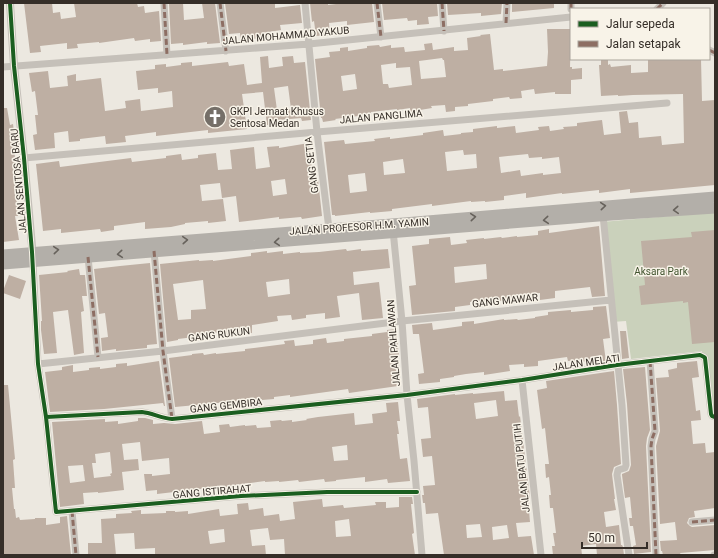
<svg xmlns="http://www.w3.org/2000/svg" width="718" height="558" viewBox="0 0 718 558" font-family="Roboto,sans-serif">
<rect width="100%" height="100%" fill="#ece8e0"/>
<path fill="#cad1bb" d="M715,212V412L708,413L702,351L631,359L626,321L612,322L602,222Z"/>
<path fill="#beafa3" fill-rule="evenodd" d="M24,3H52L53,13L60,12L61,19L76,17L74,3H137L138,7L144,6L145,13L159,11L161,41L150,42V39L135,41L134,38L99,43V42L77,44L78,48L67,49V43L40,46L41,52L30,53Z
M169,3H183L184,20L204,18L202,3H215L220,43L207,44V42L183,45V43L171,44Z
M225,3H275V8L300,5L302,23L280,25L281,30L262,33L263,38L241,40L240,33L229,34Z
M310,3H328V5L344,3H372L374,22L347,25V21L329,23L330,35L316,36L314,21L312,22Z
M382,3H437L438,16L428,17L429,24L417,25V20L408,21L407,18L384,20Z
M447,3H502L501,14L481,16V13L448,15Z
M512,3H554V8L512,12Z
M547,29H571L570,67H572V69L582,68V79L571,80V94H555V92L535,94L534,89L521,91L522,98L510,99L509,97L493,99V101L468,104V106L455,107V111L446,112L445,105L431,106L432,108L420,110V112L410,113V108L397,110V109L371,112V113L358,115V116L335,119L336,120L323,122L322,118H321L315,59L330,57L329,52L340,51V48L348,47V51L367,48V46L379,45L380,47L391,45V48L404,47L405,52L425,50L424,44L432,43L433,50L454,47V51L468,50L467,38L481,36L480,35L490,34L494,70L503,69V71L530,68L547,66L548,52ZM442,58L443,60H444L446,77L421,79L419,61ZM396,63V68L410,67L412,85L389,88L388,84H383L381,65ZM355,74L357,89L343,91L341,76Z
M268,56L269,68L283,66L282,57L293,56L294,63L305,62L311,120L302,121L301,118L278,120L279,123L267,125L263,92L242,94L247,129L208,133V130L156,136V132L125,136L126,142L106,144L105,136L80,139V141L69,142L68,131L54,133L55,148L35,150L33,135L37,134L35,115H38L35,91L32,92L29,73L48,71L50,88L68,86L67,76L76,74V81L101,78L105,111L126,108L125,101L140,99L141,111L173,107L172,91L158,93V88L138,90L136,71L155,69V65L166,64V67L181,65V63L192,62V66L228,62L229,66L244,64L247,85L262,83L260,57ZM288,86L291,109L277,110L274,88Z
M601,59H608V65L610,64L611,67L631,65V73L648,72V59H701L702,101L715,100V185L630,193V189L599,193V190L562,194V193L526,198V193L504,196V200L485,202V201L471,202V201L432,206V204L392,209V211L370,213V212L335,216V215H332L324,142L344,140L345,144L375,141L374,139L390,137V139L423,135V133L443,130L444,136L461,134V133L473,132V129L497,126V128L515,126L516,133L539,130L538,127L549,126L550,131L564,129L563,127L577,126V123L602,120L604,135L621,133L619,112L627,111L629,123L638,122L639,138L661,136L662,145L684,143L683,94L633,95L618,96V95L601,96L599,65H601ZM463,150L464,155L476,154L477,168L447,171L445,152ZM528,154L529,158L542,157V159L559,157L561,173L543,175V173L521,176L520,170L501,173L499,157ZM403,159L405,173L384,175L383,162ZM365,173L367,191L350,193L348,175Z
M3,108H7L10,125L13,124L16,148L14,149L18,181L15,182L18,216H15L19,240L3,242Z
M309,143L313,180L318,179L322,216L302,219L301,217L279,219V217L239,222L236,196L222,198L220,183L200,185L202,201L223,199L226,221L208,223V221L185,223V224L171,227L145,229V222L114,226V230L101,232L100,229L61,233V229L43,231L36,164L59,161L60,167L131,158L132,162L166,158V156L181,154L182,160L198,158V155L216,153L218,170L232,169L230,150L254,147L256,169L270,167L267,147L279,146V148ZM285,179L287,194L273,196L271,181Z
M599,226L605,296L592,297L590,287L555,291V298L540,300V293L525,294V301L507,303V300L490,302V300L470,302V305L455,307V311L412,315L409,286L416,285L412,246L429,244V239L450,237L451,245L467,243L466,240L484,238V239L501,237L502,238L517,236V237L538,235V231L549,229V233ZM486,264L487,279L455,283L454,267Z
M715,230V342L692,344L688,302L683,303V301L641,305L639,286L645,285L641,241L692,237L691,232Z
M346,249L347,251L361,249V251L388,249L390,268L353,272L354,285L379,282L383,318L362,320L359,293L337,296L340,317L325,319V313L306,315V318L292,320L291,315L277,316L278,321L252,325V333L223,336V332L205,334V337L194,339V337L178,339V340L167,342L160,264L199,260V261L213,260V261L251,256V253L267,251V253L283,251V254L300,252V253L319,252ZM289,279L290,294L268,297L266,282ZM203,280L206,309L191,310V319L178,320L173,284Z
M150,263L157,344L147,345V348L116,351V349L102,351L101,338L108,337L105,313L99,314L94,269L120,266Z
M79,269L80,275H85L87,296H82L84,311L81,312L84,353L74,355L68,310L53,312L57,353L44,354L41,330V321H42L39,275L68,272L67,271Z
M9,275L26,281L20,299L3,293V291Z
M606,306L610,338L603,339L606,362L589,364V361L579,362V360L568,361L567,357L538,361V366L524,367V364L509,365L510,371L484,375V372L466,374L454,376V377L440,379V382L419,384L418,374L424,373L419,334H413L412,325L432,323L433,330L462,326V322L474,321V324L504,319V320L517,319L518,320L535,318V317L548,315V312L571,310V312L593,310V307Z
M396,329L399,356H394L398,386L349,393L348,389L290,397V395L274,397V399L262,400V399L249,400L175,407L169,358L192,355V354L203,353L204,355L216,353V354L245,351V349L285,344L284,341L294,340L295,346L313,344V340L326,338L327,343L344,341V339L372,336V334L387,332V330Z
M620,331H626L629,358L622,359Z
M159,361L165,406H164L163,403L104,409L50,412L45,372L62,370V367L73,365V372L89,370V368L100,367V369L116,367V364L127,363V366Z
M697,361L699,377L692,378L696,411L700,410L701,420L691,421L693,444L705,443L706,453L715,452V508L694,511L695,517L689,518L687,523L690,526L692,527L715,525V550L680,553L681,555H663L662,551H661L660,541L677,540L675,522L660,524L656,446L660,431L656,378L669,377L668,370L677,368V363Z
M645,367L650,430L647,438L646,446L651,552L634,554L633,546L636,545L633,526H630L629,518H632L630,497L625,498L622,475V474L629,471L631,465L627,404L623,369Z
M614,371L617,405L621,464L614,467L612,474L615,499H614L616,510L604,512L606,527L619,525L621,545H622L623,547L624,555H597L596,544L581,546L582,555H553L552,546H555L553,533H556L553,508H550L549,495H551L549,477L546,478L545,464H549L547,447L545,428L542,429L537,390L547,388L546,381Z
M3,385H8L15,459L13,460L15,488H12L14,509H15L16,518L19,517L20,520L35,519V518H46V525L60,523V517L67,516L71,555H3Z
M504,391L505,401L517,400L519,417L520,416L530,498H528L530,522L516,523L518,537L531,536L534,555H444L438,513L426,514L425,503H423L422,495H424L423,486L435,485L432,456L423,457L421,439L431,438L428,407L418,408L417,399L455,394V395L473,393V394ZM496,400L498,416L476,419L474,403ZM480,524L482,537L467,538L466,525ZM507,525L509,538L493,540L492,527Z
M398,402L400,421H397L399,434H397L400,459L407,458L410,481L388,483L387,479L365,482V477L336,480V481L325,482L324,479L299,482L298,480L279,482V481L265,482V481L235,485V486L225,487V486L157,494V490L146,491L144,474H152V476L170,474L169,458L142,461L140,442L122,444L124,460L138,459L139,470L122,472L124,490L98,493V492L83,493L84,504L60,507L52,422L105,419V422L118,421V424L138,421V418H145L153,420V424L164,423L175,424L202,421L204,434L220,432L219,425L229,424L230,427L245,425V426L256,425L257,428L271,427L270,421L281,420L282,421L292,420V422L307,420L306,419L318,417L354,413L355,425L373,423L372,414L387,412L386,403ZM347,445L348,460L334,461L332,447ZM110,452L112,473L110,474L111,476L94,478L92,463H96L95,454ZM83,465L85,481L70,483L68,466Z
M399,497H412L413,504H411L414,533L412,534L415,555H285L284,539L270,540L268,528L250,530L252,546L265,545L266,555H155V548L135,549L134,533L114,534L116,555H88V543H102L101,519L116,518V514L132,513L131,511L141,510V514L166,513V511H175V512L188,511V514L219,509L220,516L238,514L237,504L248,503L249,510L263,508L264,516L279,514L280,521L295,519L293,502L322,499L323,507L343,505L344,508L376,505L375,502H386V508L399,507ZM349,519L351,536L336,537L335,521ZM224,529L225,542L210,544L208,531Z"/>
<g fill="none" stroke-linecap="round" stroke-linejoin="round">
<path stroke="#c5c0b9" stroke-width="7" d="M164,3L167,55
M220,3L226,51
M305,3L317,132L329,229
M377,3L381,37
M442,3L444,31
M571,3V9
M657,9L663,3
M506,23L507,3
M709,50L715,53
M3,67L309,44L571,17
M24,158L317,132L667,103
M603,215L622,405L626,465L625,468L618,470L617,475L629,555
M393,230L402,321L407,395L414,461L422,555
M154,251L163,351L172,419
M88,257L98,357
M33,262L38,364L46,417L56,512L241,496L327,492H417
M650,361L655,431L652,439L651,446L656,555
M38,364L163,351L402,321L611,300
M522,380L541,555
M46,417L142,412C152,413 161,418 172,419L407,395L522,380L617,365L700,355L704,357L705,358L711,414L712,416L715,417
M72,511L76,555
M692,522L715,520
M714,555H715"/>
<path stroke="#c5c0b9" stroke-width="8" d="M10,3L14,66L24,158L33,257"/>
<path stroke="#b3afa9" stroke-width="11" d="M3,255L392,224L715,197
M3,264L611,215L715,208"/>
<path stroke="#8d6e63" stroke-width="3" stroke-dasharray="6 3" stroke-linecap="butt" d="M164,3L167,55
M220,3L226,51
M377,3L381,37
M442,3L444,31
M571,3V9
M657,9L663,3
M506,23L507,3
M709,50L715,53
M154,251L163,351L172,419
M88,257L98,357
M650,361L655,431L652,439L651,446L656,555
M72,511L76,555
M692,522L715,520
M714,555H715"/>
<g stroke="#f8f3e8" stroke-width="6">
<path id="cycleway" d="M10,3L14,66L24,158L32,252L38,364L46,417L56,512L241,496L327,492H417
M46,417L142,412C152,413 161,418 172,419L407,395L522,380L617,365L700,355L704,357L705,358L711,414L712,416L715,417"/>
</g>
<use href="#cycleway" stroke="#1b5e20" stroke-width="4"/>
</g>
<defs><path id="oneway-chevron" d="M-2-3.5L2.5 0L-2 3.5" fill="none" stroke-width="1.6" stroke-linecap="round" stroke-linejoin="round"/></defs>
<g stroke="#67625c">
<use href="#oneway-chevron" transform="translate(603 206) rotate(-5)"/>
<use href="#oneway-chevron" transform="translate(676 210) rotate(176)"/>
<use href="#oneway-chevron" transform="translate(473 217) rotate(-5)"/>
<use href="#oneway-chevron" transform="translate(546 220) rotate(175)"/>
<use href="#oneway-chevron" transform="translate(185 240) rotate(-4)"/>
<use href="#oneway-chevron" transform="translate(277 242) rotate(175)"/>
<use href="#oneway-chevron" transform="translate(56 250) rotate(-5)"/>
<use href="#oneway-chevron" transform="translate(120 254) rotate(175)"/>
</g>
<defs>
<g id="church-disc" transform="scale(1.15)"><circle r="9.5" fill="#756f68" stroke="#f8f3e8"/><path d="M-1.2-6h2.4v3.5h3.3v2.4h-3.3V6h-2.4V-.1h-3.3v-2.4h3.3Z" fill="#fff"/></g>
</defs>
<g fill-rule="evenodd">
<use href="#church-disc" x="215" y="117"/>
</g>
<g text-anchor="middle" stroke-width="3" stroke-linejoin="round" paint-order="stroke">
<g font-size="10" fill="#352e28" stroke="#f8f3e8">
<text transform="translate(286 35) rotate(-5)" y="4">JALAN MOHAMMAD YAKUB</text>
<text transform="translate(381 116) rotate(-5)" y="4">JALAN PANGLIMA</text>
<text transform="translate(311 165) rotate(-97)" y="4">GANG SETIA</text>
<text transform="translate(18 181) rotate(-95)" y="4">JALAN SENTOSA BARU</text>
<text transform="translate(359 226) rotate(-4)" y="4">JALAN PROFESOR H.M. YAMIN</text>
<text transform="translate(505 300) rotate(-6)" y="4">GANG MAWAR</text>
<text transform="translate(219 334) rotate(-7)" y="4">GANG RUKUN</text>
<text transform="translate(393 343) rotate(-94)" y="4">JALAN PAHLAWAN</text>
<text transform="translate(586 362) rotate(-8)" y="4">JALAN MELATI</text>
<text transform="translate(226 405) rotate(-6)" y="4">GANG GEMBIRA</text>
<text transform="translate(521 468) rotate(-96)" y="4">JALAN BATU PUTIH</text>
<text transform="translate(212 491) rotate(-5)" y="4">GANG ISTIRAHAT</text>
</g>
<g font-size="10" fill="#352e28" stroke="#f8f3e8" text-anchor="start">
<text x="230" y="115">GKPI Jemaat Khusus<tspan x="230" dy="12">Sentosa Medan</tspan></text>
</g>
<g font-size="10" fill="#3f522d" stroke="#f8f3e8">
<text x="661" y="275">Aksara Park</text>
</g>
</g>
<rect width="718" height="558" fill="none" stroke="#352e28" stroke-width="8"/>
<rect x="570" y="8" width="140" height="52" fill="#f8f3e8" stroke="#aaa49b"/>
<rect x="578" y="21" width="20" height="6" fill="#1b5e20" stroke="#aaa49b"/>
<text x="606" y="28" font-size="12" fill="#352e28">Jalur sepeda</text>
<rect x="578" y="41" width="20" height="6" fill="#8d6e63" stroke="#aaa49b"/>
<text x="606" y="48" font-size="12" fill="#352e28">Jalan setapak</text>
<path d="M582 542v6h65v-6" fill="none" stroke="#352e28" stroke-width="2"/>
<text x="588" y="542" font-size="12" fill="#352e28" stroke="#f8f3e8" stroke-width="3" paint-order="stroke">50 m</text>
</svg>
